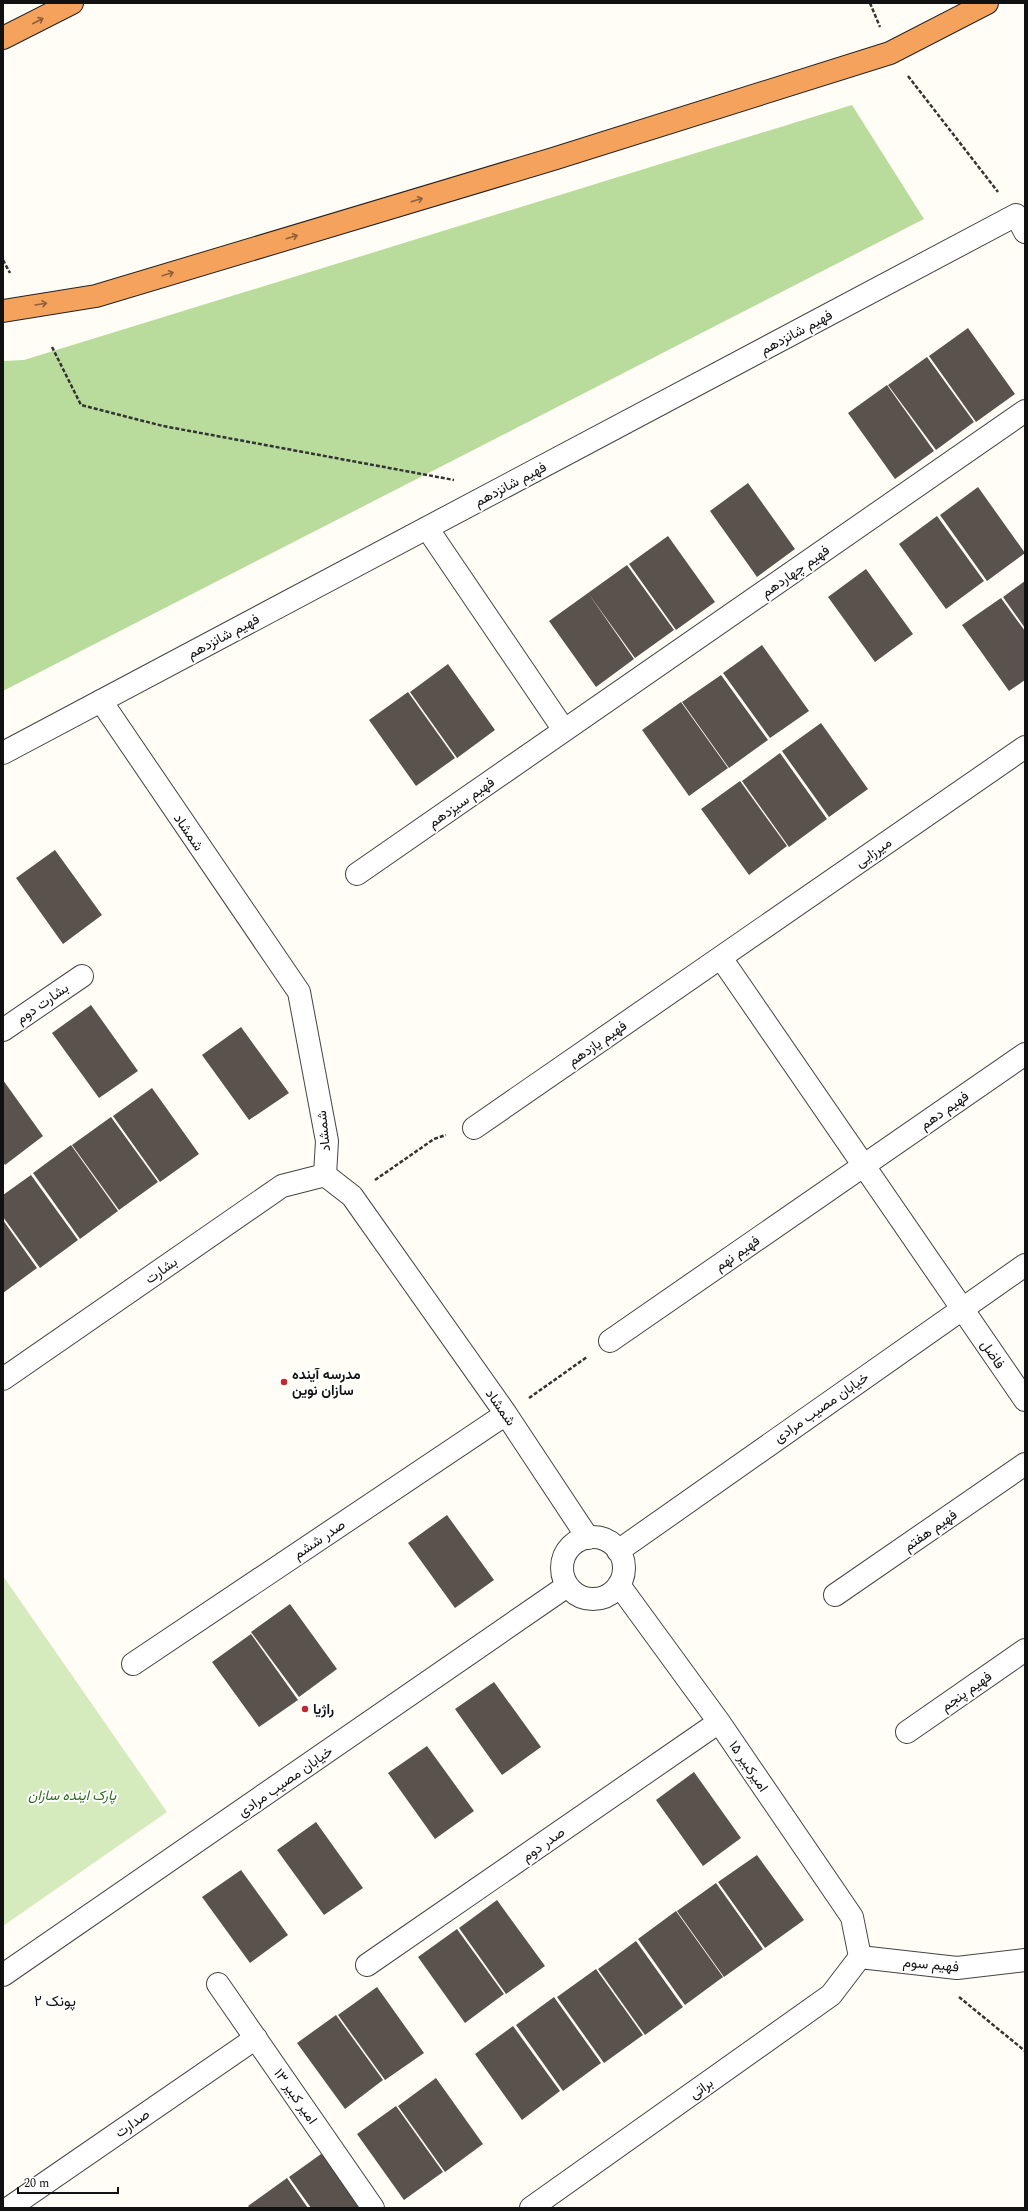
<svg xmlns="http://www.w3.org/2000/svg" width="1028" height="2211" viewBox="0 0 1028 2211" font-family="Spectral,Vazirmatn,serif">
<rect width="100%" height="100%" fill="#fffdf5"/>
<path fill="#d5ebbd" d="M3,1576L167,1812L3,1926Z"/>
<path fill="#b9dc9c" d="M852,105L924,219L3,691V361L24,360Z"/>
<path fill="#5a524d" d="M968,328L1015,394L976,422L929,356Z
M927,357L974,422L936,450L888,385Z
M887,385L934,451L895,479L848,413Z
M748,483L795,549L757,577L710,511Z
M978,487L1025,553L987,581L940,515Z
M937,516L984,581L946,609L899,544Z
M668,536L715,602L676,630L629,564Z
M627,565L674,630L635,658L588,593Z
M866,569L913,634L875,662L828,597Z
M1025,581V628L1003,597Z
M588,593L634,659L596,687L549,621Z
M1001,598L1025,631V680L1009,691L962,625Z
M762,645L809,711L770,738L723,673Z
M448,664L495,730L457,758L410,692Z
M721,675L768,740L729,768L682,702Z
M408,692L455,758L416,786L369,720Z
M681,702L728,768L689,796L642,730Z
M821,723L868,789L829,817L782,751Z
M780,753L827,819L789,847L742,781Z
M740,781L787,846L749,875L701,809Z
M55,850L102,915L63,944L16,878Z
M91,1005L138,1071L99,1098L52,1033Z
M241,1027L289,1093L249,1120L202,1055Z
M3,1080L43,1136L5,1165L3,1162Z
M152,1088L199,1154L160,1182L113,1116Z
M111,1117L158,1182L119,1210L72,1145Z
M71,1145L118,1211L80,1239L33,1173Z
M31,1175L78,1240L40,1268L3,1217V1195Z
M3,1220L37,1268L3,1293Z
M447,1515L494,1580L455,1608L408,1543Z
M290,1604L337,1669L299,1697L251,1632Z
M251,1634L298,1700L259,1727L212,1662Z
M494,1682L541,1747L502,1775L455,1709Z
M427,1746L474,1811L435,1839L388,1773Z
M694,1772L741,1838L703,1866L656,1800Z
M316,1822L363,1888L324,1915L277,1850Z
M757,1855L804,1920L765,1948L718,1882Z
M241,1870L288,1935L250,1963L202,1897Z
M716,1883L763,1949L724,1977L677,1911Z
M497,1900L545,1966L506,1994L459,1928Z
M676,1911L723,1977L685,2005L638,1939Z
M457,1929L504,1994L465,2023L418,1957Z
M636,1941L683,2007L645,2035L598,1969Z
M596,1969L643,2035L604,2063L557,1997Z
M377,1987L424,2053L385,2080L338,2015Z
M554,1997L601,2063L563,2091L516,2025Z
M336,2015L383,2080L345,2109L297,2043Z
M513,2026L560,2091L522,2120L475,2054Z
M436,2078L483,2144L445,2172L398,2106Z
M396,2106L443,2172L404,2200L357,2134Z
M328,2149L370,2208H311L289,2177Z
M287,2178L308,2208H250L248,2206Z"/>
<g fill="none" stroke-linecap="round" stroke-linejoin="round">
<g stroke="#444" stroke-width="24">
<path id="minor" d="M427,528L564,730
M101,701L299,992L327,1141L325,1175L352,1196L506,1414L588,1538
M357,874L1025,411
M721,958L1025,1400
M3,1030L82,976
M474,1128L1025,747
M610,1341L1025,1054
M3,1379L282,1186L325,1175
M619,1585L719,1722L852,1917L860,1957
M835,1595L1025,1464
M133,1664L506,1414
M907,1732L1025,1650
M860,1957L957,1968L1025,1960
M367,1965L719,1722
M218,1984L373,2208
M9,2208L256,2038
M531,2208L831,1995L860,1957"/>
</g>
<g stroke="#444" stroke-width="24">
<path id="tertiary" d="M3,753L1016,215L1025,232
M562 1568a31 31 0 1 1 62 0a31 31 0 1 1-62 0Z
M618,1551L1025,1265
M3,1975L567,1586"/>
</g>
<g stroke="#222" stroke-width="24">
<path id="motorway" d="M3,38L72,3
M3,311L96,296L553,159L890,53L987,3"/>
</g>
<path stroke="#333" stroke-width="2.5" stroke-dasharray="4 2" stroke-linecap="butt" d="M870,3L880,27
M908,76L998,192
M3,260L10,273
M52,347L81,405L163,426L454,480
M375,1180L434,1139L446,1135
M529,1398L587,1357
M959,1997L1025,2051"/>
<use href="#minor" stroke="#fff" stroke-width="22"/>
<use href="#tertiary" stroke="#fff" stroke-width="22"/>
<use href="#motorway" stroke="#f5a25d" stroke-width="22"/>
</g>
<defs><path id="oneway-shaft" d="M-6 0H5M1.5-3L5.5 0L1.5 3" fill="none" stroke-width="1.6" stroke-linecap="round" stroke-linejoin="round"/></defs>
<g stroke="#8e613b">
<use href="#oneway-shaft" transform="translate(38 21) rotate(-27)"/>
<use href="#oneway-shaft" transform="translate(417 200) rotate(-17)"/>
<use href="#oneway-shaft" transform="translate(292 237) rotate(-17)"/>
<use href="#oneway-shaft" transform="translate(168 274) rotate(-17)"/>
<use href="#oneway-shaft" transform="translate(41 304) rotate(-9)"/>
</g>
<g fill="#c4262e" stroke="#fff" stroke-width="1.5">
<circle cx="284" cy="1382" r="4"/>
<circle cx="305" cy="1709" r="4"/>
</g>
<g text-anchor="middle" stroke-width="4" stroke-linejoin="round" paint-order="stroke">
<g font-size="14" fill="#111" stroke="#fff">
<text transform="translate(796 332) rotate(-28)" y="5">فهیم شانزدهم</text>
<text transform="translate(510 484) rotate(-28)" y="5">فهیم شانزدهم</text>
<text transform="translate(795 571) rotate(-35)" y="5">فهیم چهاردهم</text>
<text transform="translate(223 636) rotate(-28)" y="5">فهیم شانزدهم</text>
<text transform="translate(461 802) rotate(-35)" y="5">فهیم سیزدهم</text>
<text transform="translate(189 832) rotate(56)" y="5">شمشاد</text>
<text transform="translate(873 852) rotate(-35)" y="5">میرزایی</text>
<text transform="translate(42 1003) rotate(-35)" y="5">بشارت دوم</text>
<text transform="translate(597 1043) rotate(-35)" y="5">فهیم یازدهم</text>
<text transform="translate(944 1110) rotate(-35)" y="5">فهیم دهم</text>
<text transform="translate(323 1131) rotate(-96)" y="5">شمشاد</text>
<text transform="translate(737 1253) rotate(-35)" y="5">فهیم نهم</text>
<text transform="translate(161 1270) rotate(-35)" y="5">بشارت</text>
<text transform="translate(993 1354) rotate(56)" y="5">فاضل</text>
<text transform="translate(501 1407) rotate(55)" y="5">شمشاد</text>
<text transform="translate(821 1407) rotate(-35)" y="5">خیابان مصیب مرادی</text>
<text transform="translate(930 1530) rotate(-35)" y="5">فهیم هفتم</text>
<text transform="translate(319 1539) rotate(-34)" y="5">صدر ششم</text>
<text transform="translate(966 1691) rotate(-35)" y="5">فهیم پنجم</text>
<text transform="translate(749 1766) rotate(56)" y="5">امیرکبیر ۱۵</text>
<text transform="translate(285 1781) rotate(-35)" y="5">خیابان مصیب مرادی</text>
<text transform="translate(543 1844) rotate(-35)" y="5">صدر دوم</text>
<text transform="translate(931 1964) rotate(5)" y="5">فهیم سوم</text>
<text transform="translate(701 2088) rotate(-35)" y="5">براتی</text>
<text transform="translate(296 2096) rotate(55)" y="5">امیر کبیر ۱۳</text>
<text transform="translate(132 2123) rotate(-35)" y="5">صدارت</text>
</g>
<g font-size="14" font-weight="bold" fill="#111" stroke="#fff" text-anchor="start">
<text x="292" y="1379">مدرسه آینده<tspan x="292" dy="16">سازان نوین</tspan></text>
<text x="313" y="1714">راژیا</text>
</g>
<g font-size="14" font-style="italic" fill="#2f6b1f" stroke="#fff">
<text x="72" y="1800">پارک اینده سازان</text>
</g>
<g font-size="15" fill="#111" stroke="#fff">
<text x="55" y="2006">پونک ۲</text>
</g>
</g>
<rect width="1028" height="2211" fill="none" stroke="#111111" stroke-width="8"/>
<path d="M18 2187v6h100v-6" fill="none" stroke="#111111" stroke-width="2"/>
<text x="24" y="2187" font-size="12" fill="#111111" stroke="#ffffff" stroke-width="3" paint-order="stroke">20 m</text>
</svg>
